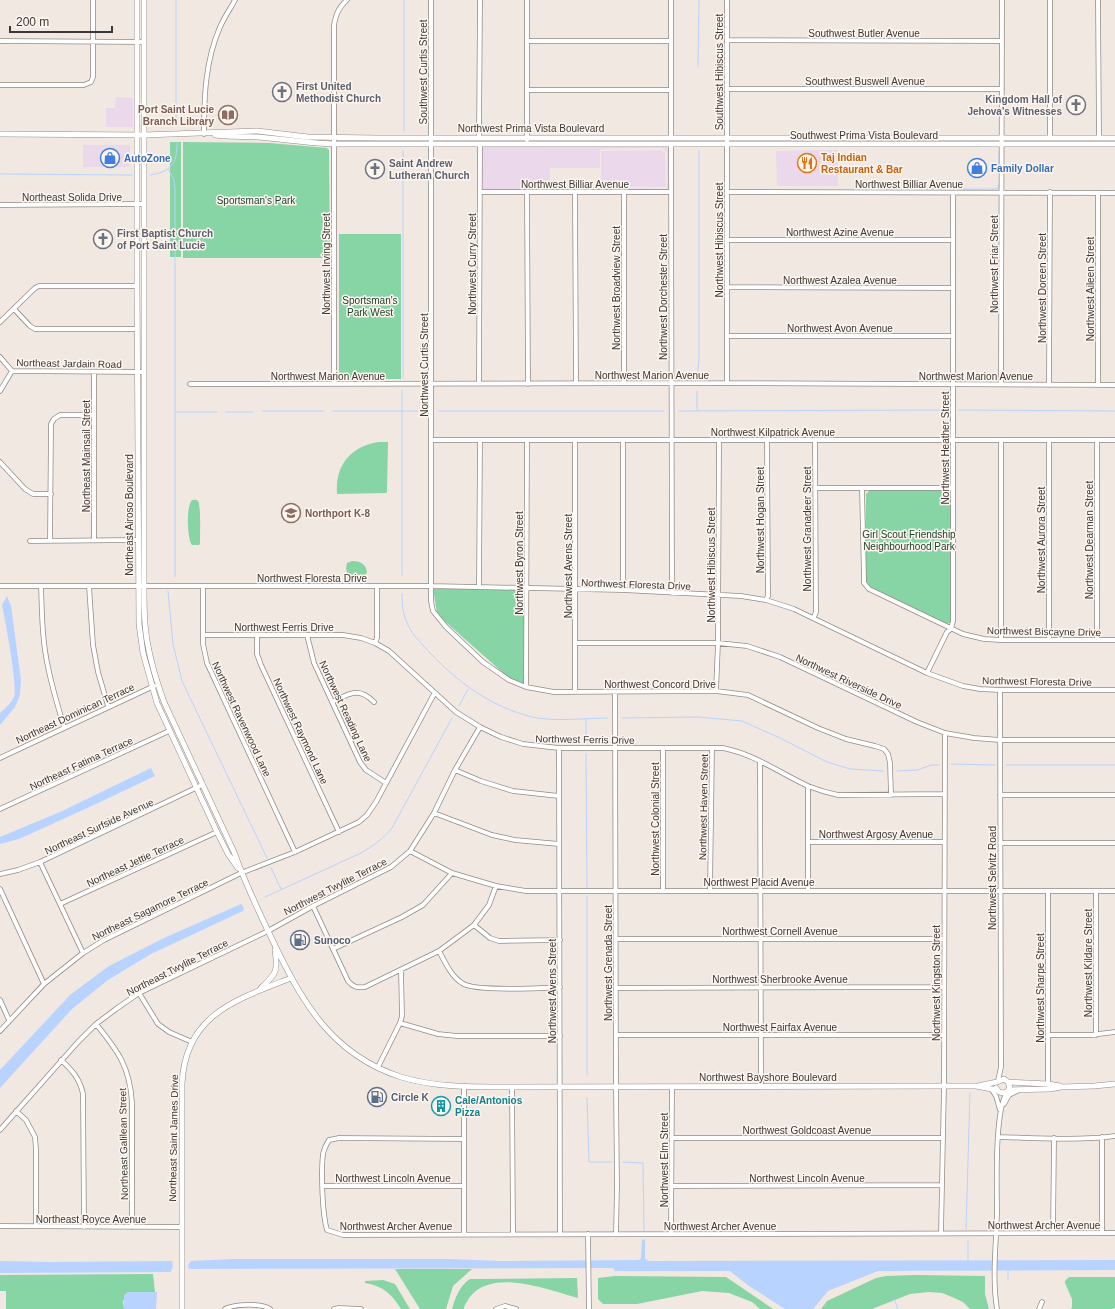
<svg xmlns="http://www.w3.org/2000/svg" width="1115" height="1309" viewBox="0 0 1115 1309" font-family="Arial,sans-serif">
<rect width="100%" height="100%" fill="#f1e8e2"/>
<path fill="#ebd9eb" d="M116,97L133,98V127H106V108H115Z
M83,145H130V167H83Z
M481,147H670L669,190H600V187L666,189L667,187V152L661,148L601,149L600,151V168H550V190H482Z
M661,150L665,153L666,187L601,186V151Z
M838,150V186H777L776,151Z"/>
<path fill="#87d4a5" d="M170,142H181V257H170Z
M183,142L269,143L327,148L329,150L330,258H183Z
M339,234H401V379H342L339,376Z
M379,442H388L387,492L386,493L337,494C335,465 351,446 379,442Z
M870,490H949L951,493V620L950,623L945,624L869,586L865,578L866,498V494Z
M192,500C194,500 196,499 198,501C201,505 200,536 200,543L199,545H192C187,539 186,506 192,500Z
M352,561C360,561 366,564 367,572C362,584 342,580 347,563Z
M433,588L525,590L524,684L510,679L440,617L437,613Z
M395,1269H472L453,1286L446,1309H420Z
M153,1274L155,1292H128L123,1301L124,1309H6V1291H0V1275Z
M915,1275L985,1276V1294L989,1309H970L963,1302L952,1297L942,1293L929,1292L910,1294L872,1309H821L827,1301L876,1278L886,1276Z
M615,1276L726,1277L773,1309H760L752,1302L729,1293L702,1291L637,1304H603L598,1299V1278Z
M1069,1277H1115V1308L1112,1309H1071L1072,1307V1299L1065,1283V1281Z
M577,1278L578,1298C548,1290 492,1267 469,1298C467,1302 464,1305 464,1309H452C455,1298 460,1285 470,1279Z
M383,1280L395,1284L410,1309H401C392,1294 383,1286 365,1283V1281Z"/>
<path fill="#b8d3ff" d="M7,596L11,606L21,680L20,695L15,707L0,725V713C5,708 11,704 14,697C18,686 5,620 2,605Z
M151,768L155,776L96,804L19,839L0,844V837L60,812Z
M241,904L244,908L243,911L151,954L108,980L72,1009L0,1088V1070L70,995L109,966L164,938Z
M644,1239L645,1240V1259L649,1261L1115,1260V1270L878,1271L828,1291L813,1309H785L749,1286L730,1271H615L613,1268L189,1269L188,1265L191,1261L233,1259H449L499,1261L639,1260L641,1258L642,1240Z
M0,1261L50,1262L172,1261L173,1266L171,1272L0,1273Z
M128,1292H157L156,1309H124V1295Z"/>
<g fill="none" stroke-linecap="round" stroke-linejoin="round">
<path stroke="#b8d3ff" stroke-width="1" d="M176,0V125
M404,0V131
M698,67L699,0
M403,151V378
M999,152V172
M168,169L174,180L175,190V577
M0,174L132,175
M150,175C171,172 177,164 177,143
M913,189H994L998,188L999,184
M697,378L699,360V151
M402,390V575
M697,410V391
M959,410L1115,411
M262,411H324
M333,411H423
M438,411H664
M679,411L947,410
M176,412H217
M226,412H253
M168,591L173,644L182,681L267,858
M402,594C402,606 403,616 409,627C414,637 423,645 430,653C460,684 490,706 532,717C554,722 586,718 608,718
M459,706L468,689
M622,718L698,717L742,721L780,738L827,762L850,769L883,771
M586,719V739
M586,754L587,888
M951,764L995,765
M1006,765H1115
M897,771L917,770L932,765H939
M271,868L281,889
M265,897L361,853C373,846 383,839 392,828L452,718
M587,1075V896
M587,1098L589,1162H612
M623,1162L643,1163L644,1231
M966,1229L970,1093
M968,1260V1240
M1008,1279V1271
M894,1299L898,1309"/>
<g stroke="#948b86" stroke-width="5.5">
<path id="minor" d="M431,0V601L433,611L446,627L483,662L509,680L526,687L554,692L716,691L748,695L818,728L846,739L875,746L884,749L888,754L890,763L891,795
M727,0V383
M1098,0L1099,138
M727,40L1002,41
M0,41L144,42
M527,41H671
M0,85H84L91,82L93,77V0
M727,89H1002
M528,90H671
M204,134C204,97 205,62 220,27C224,18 230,9 235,0
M479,137L480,0
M671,137V0
M1050,138V0
M527,140V0
M671,144L672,593
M480,192H671
M527,192L528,384
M575,192L576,383
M727,192L1115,193
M1098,193V385
M0,205L144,204
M727,240H953
M727,287L953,288
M14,309L30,326L35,329H137
M0,322L35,288L39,286H137
M727,336H953
M0,357L12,371L144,372
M94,372V540
M479,383L480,144
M624,383V193
M190,384L727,383L1115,385
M334,384V25C336,14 339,7 347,0
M1001,384L1002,0
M1049,385L1050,192
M0,391L12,371
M431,440H1115
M575,440V692
M623,440V590
M0,462L25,489L33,494H51
M815,488H953
M862,489L864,578V583L869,589L963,634L984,639L1001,640H1115
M30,541L138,540
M50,541L51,424L54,419L60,415H94
M0,586H431L623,590L741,596L766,600L794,609L927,673L963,686L980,689L1000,690H1115
M41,586C42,613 42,640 48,667C52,687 58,707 64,727
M89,586L93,645L98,672L108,706
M203,586V644L207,663L295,852
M479,587L480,440
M766,600L768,596L767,440
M814,617L816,612L815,440
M203,635H343L361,638L375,643L389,651L456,712L480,727L501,737L523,744L559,748H723C754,754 780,773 808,786C818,790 828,793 838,795L944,794
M307,635L314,663L360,762L366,770L386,783
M257,636V654L261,665L339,832
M1001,640V440
M1049,640V441
M1097,640V440
M375,643L377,638V586
M576,643H718L747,646L780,657L917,722L945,733L974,738L1000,740H1115
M927,673L947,632L951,629L953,621V193
M526,687L527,440
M716,691L718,643L719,440
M615,692L616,1086L617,1186L616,1234
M332,702C349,694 358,686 374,702
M559,748L560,1234
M663,748V890
M0,758L154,686
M760,762L761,1086
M455,770L481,781L513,791L559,796
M808,786V890
M1000,795H1115
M0,809L169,731
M434,813L492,835L515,840L559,844
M809,842H944
M1000,843H1115
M410,851L452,873L496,886L526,891H1115
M40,862L83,953
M0,874L18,870L40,862L202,785
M0,889L44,984
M710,890L712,748
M60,904L217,832
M313,906L348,981C353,987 357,988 365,987L439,951L474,925L489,905L496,886
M474,925L490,938L499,941L560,940
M616,939H944
M333,949L402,917L423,905L452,873
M439,951C445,962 451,976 462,983C474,992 541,988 560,987
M616,988L944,987
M139,993L158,1024L169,1032L192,1042
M0,1000L9,1020
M400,1023L438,1034L457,1036H560
M96,1024C118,1051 130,1067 132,1103V1227
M0,1031L44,984L83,953L104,940L241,873L295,852L359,822L367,815L376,802L434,694
M616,1035H944
M1048,1035H1091L1115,1032
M1096,1035V891
M61,1060C72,1070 80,1079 83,1094L84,1227
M378,1067L400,1023L402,1016L401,970
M998,1081L1001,1067L1000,690
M1048,1084V891
M512,1087L513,1234
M992,1090L996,1096L1000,1110
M1004,1104L1009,1095L1017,1091
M16,1111L26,1120L35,1137L36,1150V1226
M0,1130L78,1042L96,1024L116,1009L139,993L268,931L313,906L391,867L410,851L434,813L455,770L480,727
M999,1137C1037,1138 1077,1141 1115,1136
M672,1138H943
M464,1139L339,1138L329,1140C326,1145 324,1149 323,1154C321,1172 322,1213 327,1230L343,1235L1115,1233
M323,1186H464
M672,1186L942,1185
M0,1226L182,1227
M941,1233L944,1086L945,733
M1053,1233L1054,1138
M1102,1233V1137
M464,1234V1087
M588,1234L589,1309
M671,1234L672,1087
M225,1309C234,1304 262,1303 270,1309
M334,1309L339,1308L361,1309
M496,1309L505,1306L516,1309
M997,1309C992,1278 996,1245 997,1214C997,1188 994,1112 1007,1092
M1039,1309L1042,1302"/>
</g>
<g stroke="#948b86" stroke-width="6">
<path id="major" d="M137,0V286L139,624L143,653L157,703L217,832L228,854L238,868
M144,0V586C144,599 144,611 145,624C147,650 155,677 164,702L234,852C244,880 257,908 270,935C300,998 329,1054 401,1077C438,1088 475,1087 512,1087L944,1086H976L997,1090
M0,134L144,135L257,131L308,137L376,138H1115
M215,135C229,137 243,136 258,137C283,139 308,143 334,144H1115
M261,988C277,973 278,971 275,950
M978,1086L997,1082L1004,1079L1008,1082L1048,1084L1060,1086
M996,1088L999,1092C1007,1095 1012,1089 1008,1082
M1009,1090L1050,1089L1061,1087L1094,1086L1115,1084
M182,1309V1084C185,1015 235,1000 291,978"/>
</g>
<use href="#minor" stroke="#fff" stroke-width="4"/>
<use href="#major" stroke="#fff" stroke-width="5"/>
</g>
<defs>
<g id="church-ring" transform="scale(1)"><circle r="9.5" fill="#fef5ef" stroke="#6b7280" stroke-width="1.5"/><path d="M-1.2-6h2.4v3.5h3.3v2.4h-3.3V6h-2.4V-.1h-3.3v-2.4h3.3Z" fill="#6b7280"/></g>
<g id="library-ring" transform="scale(1)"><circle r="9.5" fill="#fef5ef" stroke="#8d6e63" stroke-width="1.5"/><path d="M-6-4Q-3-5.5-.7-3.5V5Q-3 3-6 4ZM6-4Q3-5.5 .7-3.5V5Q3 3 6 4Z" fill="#8d6e63"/></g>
<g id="shop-ring" transform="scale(1)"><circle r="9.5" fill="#fef5ef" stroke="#3f7fe0" stroke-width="1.5"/><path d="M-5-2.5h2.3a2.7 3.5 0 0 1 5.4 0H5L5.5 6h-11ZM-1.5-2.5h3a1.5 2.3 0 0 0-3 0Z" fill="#3f7fe0"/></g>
<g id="restaurant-ring" transform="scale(1)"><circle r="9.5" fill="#fef5ef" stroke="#e8710a" stroke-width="1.5"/><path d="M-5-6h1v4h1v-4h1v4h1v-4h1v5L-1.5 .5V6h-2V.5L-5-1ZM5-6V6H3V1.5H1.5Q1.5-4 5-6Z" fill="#e8710a"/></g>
<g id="school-ring" transform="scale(1)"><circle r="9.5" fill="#fef5ef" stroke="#8d6e63" stroke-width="1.5"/><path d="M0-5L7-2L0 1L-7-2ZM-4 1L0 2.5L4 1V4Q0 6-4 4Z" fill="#8d6e63"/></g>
<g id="fuel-ring" transform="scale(1)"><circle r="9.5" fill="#fef5ef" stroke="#5c6f8a" stroke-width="1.5"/><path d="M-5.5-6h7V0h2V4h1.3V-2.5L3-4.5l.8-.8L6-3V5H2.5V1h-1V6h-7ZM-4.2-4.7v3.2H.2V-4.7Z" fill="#5c6f8a"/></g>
<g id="building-ring" transform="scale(1)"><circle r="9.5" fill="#fef5ef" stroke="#0f9aa8" stroke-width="1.5"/><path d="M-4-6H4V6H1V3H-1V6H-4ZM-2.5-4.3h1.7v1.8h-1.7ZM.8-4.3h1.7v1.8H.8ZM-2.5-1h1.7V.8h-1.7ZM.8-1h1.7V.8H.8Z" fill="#0f9aa8"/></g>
</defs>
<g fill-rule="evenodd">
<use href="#church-ring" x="282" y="92"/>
<use href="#church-ring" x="1076" y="105"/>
<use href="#library-ring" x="228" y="115"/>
<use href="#shop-ring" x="110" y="158"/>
<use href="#restaurant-ring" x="807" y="163"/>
<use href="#shop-ring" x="977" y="168"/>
<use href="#church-ring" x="375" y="169"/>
<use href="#church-ring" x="103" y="239"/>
<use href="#school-ring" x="291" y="513"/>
<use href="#fuel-ring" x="300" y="940"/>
<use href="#fuel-ring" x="377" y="1097"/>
<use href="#building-ring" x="441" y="1106"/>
</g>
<g text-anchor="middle" stroke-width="3" stroke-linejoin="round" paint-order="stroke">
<g font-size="10" fill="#3a3734" stroke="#fef5ef">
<text x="864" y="37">Southwest Butler Avenue</text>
<text transform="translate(423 72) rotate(-90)" y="4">Southwest Curtis Street</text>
<text transform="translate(719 72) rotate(-90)" y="4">Southwest Hibiscus Street</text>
<text x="865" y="85">Southwest Buswell Avenue</text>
<text x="531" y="132">Northwest Prima Vista Boulevard</text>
<text x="864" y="139">Southwest Prima Vista Boulevard</text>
<text x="575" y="188">Northwest Billiar Avenue</text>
<text x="909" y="188">Northwest Billiar Avenue</text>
<text x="72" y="201">Northeast Solida Drive</text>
<text x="840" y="236">Northwest Azine Avenue</text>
<text transform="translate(719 240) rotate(-90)" y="4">Northwest Hibiscus Street</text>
<text transform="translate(326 264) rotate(-90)" y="4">Northwest Irving Street</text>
<text transform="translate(472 264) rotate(-90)" y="4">Northwest Curry Street</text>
<text transform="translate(994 264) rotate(-90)" y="4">Northwest Friar Street</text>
<text x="840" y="284">Northwest Azalea Avenue</text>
<text transform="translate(616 288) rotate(-90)" y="4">Northwest Broadview Street</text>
<text transform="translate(1042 288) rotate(-90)" y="4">Northwest Doreen Street</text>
<text transform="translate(1090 289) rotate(-90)" y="4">Northwest Aileen Street</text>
<text transform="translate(663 297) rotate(-90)" y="4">Northwest Dorchester Street</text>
<text x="840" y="332">Northwest Avon Avenue</text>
<text transform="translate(69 363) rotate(1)" y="4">Northeast Jardain Road</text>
<text transform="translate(424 365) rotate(-90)" y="4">Northwest Curtis Street</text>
<text x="652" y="379">Northwest Marion Avenue</text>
<text x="328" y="380">Northwest Marion Avenue</text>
<text x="976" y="380">Northwest Marion Avenue</text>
<text x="773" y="436">Northwest Kilpatrick Avenue</text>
<text transform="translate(945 448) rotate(-90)" y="4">Northwest Heather Street</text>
<text transform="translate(86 456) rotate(-90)" y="4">Northeast Mainsail Street</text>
<text transform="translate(129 515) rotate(-90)" y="4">Northeast Airoso Boulevard</text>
<text transform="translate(760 520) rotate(-90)" y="4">Northwest Hogan Street</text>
<text transform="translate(807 529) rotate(-90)" y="4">Northwest Granadeer Street</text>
<text transform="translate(1041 540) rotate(-90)" y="4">Northwest Aurora Street</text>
<text transform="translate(1089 540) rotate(-90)" y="4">Northwest Dearman Street</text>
<text transform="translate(519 563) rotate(-90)" y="4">Northwest Byron Street</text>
<text transform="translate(711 565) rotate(-90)" y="4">Northwest Hibiscus Street</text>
<text transform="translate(568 566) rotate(-90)" y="4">Northwest Avens Street</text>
<text x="312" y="582">Northwest Floresta Drive</text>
<text transform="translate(636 584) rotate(2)" y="4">Northwest Floresta Drive</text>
<text x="284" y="631">Northwest Ferris Drive</text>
<text transform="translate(1044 631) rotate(1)" y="4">Northwest Biscayne Drive</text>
<text transform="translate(849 681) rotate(25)" y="4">Northwest Riverside Drive</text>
<text transform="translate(1037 681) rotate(1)" y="4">Northwest Floresta Drive</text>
<text x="660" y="688">Northwest Concord Drive</text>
<text transform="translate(346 711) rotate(65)" y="4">Northwest Reading Lane</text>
<text transform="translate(75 713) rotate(-25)" y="4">Northeast Dominican Terrace</text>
<text transform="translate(242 719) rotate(65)" y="4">Northwest Ravenwood Lane</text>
<text transform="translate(301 731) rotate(65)" y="4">Northwest Raymond Lane</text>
<text transform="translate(585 739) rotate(1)" y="4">Northwest Ferris Drive</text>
<text transform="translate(81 763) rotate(-25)" y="4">Northeast Fatima Terrace</text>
<text transform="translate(703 807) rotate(-89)" y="4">Northwest Haven Street</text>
<text transform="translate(655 819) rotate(-90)" y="4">Northwest Colonial Street</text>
<text transform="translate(99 826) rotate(-25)" y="4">Northeast Surfside Avenue</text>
<text x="876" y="838">Northwest Argosy Avenue</text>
<text transform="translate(135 861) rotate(-25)" y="4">Northeast Jettie Terrace</text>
<text transform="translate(992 878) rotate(-90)" y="4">Northwest Selvitz Road</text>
<text x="759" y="886">Northwest Placid Avenue</text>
<text transform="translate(335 886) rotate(-27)" y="4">Northwest Twylite Terrace</text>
<text transform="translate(150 909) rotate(-26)" y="4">Northeast Sagamore Terrace</text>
<text x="780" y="935">Northwest Cornell Avenue</text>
<text transform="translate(608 963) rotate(-90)" y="4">Northwest Grenada Street</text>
<text transform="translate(1088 963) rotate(-90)" y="4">Northwest Kildare Street</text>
<text transform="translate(177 967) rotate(-27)" y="4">Northeast Twylite Terrace</text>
<text x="780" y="983">Northwest Sherbrooke Avenue</text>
<text transform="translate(936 983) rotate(-90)" y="4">Northwest Kingston Street</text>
<text transform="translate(1040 988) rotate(-90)" y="4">Northwest Sharpe Street</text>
<text transform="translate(552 991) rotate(-90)" y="4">Northwest Avens Street</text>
<text x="780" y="1031">Northwest Fairfax Avenue</text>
<text x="768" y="1081">Northwest Bayshore Boulevard</text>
<text x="807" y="1134">Northwest Goldcoast Avenue</text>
<text transform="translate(173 1138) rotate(-89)" y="4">Northeast Saint James Drive</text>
<text transform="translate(123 1144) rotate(-91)" y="4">Northeast Galilean Street</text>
<text transform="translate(664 1160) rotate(-90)" y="4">Northwest Elm Street</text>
<text x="393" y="1182">Northwest Lincoln Avenue</text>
<text x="807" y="1182">Northwest Lincoln Avenue</text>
<text x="91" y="1223">Northeast Royce Avenue</text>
<text x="1044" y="1229">Northwest Archer Avenue</text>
<text x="396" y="1230">Northwest Archer Avenue</text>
<text x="720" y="1230">Northwest Archer Avenue</text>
</g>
<g font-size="10" font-weight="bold" fill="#5b616d" stroke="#fef5ef" text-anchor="start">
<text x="296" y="90">First United<tspan x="296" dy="12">Methodist Church</tspan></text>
<text x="1062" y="103" text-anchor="end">Kingdom Hall of<tspan x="1062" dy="12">Jehova's Witnesses</tspan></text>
<text x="389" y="167">Saint Andrew<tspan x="389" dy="12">Lutheran Church</tspan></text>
<text x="117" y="237">First Baptist Church<tspan x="117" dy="12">of Port Saint Lucie</tspan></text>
</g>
<g font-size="10" font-weight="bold" fill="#785e54" stroke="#fef5ef" text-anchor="end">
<text x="214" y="113">Port Saint Lucie<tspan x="214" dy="12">Branch Library</tspan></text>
<text x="305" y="517" text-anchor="start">Northport K-8</text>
</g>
<g font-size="10" font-weight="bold" fill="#c56008" stroke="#fef5ef" text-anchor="start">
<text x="821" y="161">Taj Indian<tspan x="821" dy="12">Restaurant &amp; Bar</tspan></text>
</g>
<g font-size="10" font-weight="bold" fill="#366cbe" stroke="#fef5ef" text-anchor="start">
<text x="124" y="162">AutoZone</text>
<text x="991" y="172">Family Dollar</text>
</g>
<g font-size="10" fill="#1c412c" stroke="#fef5ef">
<text x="256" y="204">Sportsman's Park</text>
<text x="370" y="304">Sportsman's<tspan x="370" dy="12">Park West</tspan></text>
<text x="909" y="538">Girl Scout Friendship<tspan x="909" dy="12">Neighbourhood Park</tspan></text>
</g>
<g font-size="10" font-weight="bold" fill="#4e5e75" stroke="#fef5ef" text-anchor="start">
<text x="314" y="944">Sunoco</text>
<text x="391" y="1101">Circle K</text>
</g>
<g font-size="10" font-weight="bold" fill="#0d838f" stroke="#fef5ef" text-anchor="start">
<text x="455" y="1104">Cale/Antonios<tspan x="455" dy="12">Pizza</tspan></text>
</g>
</g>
<path d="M10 26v6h102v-6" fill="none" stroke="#3a3734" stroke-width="2"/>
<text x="16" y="26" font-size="12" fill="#3a3734" stroke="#fef5ef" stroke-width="3" paint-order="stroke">200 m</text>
</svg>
